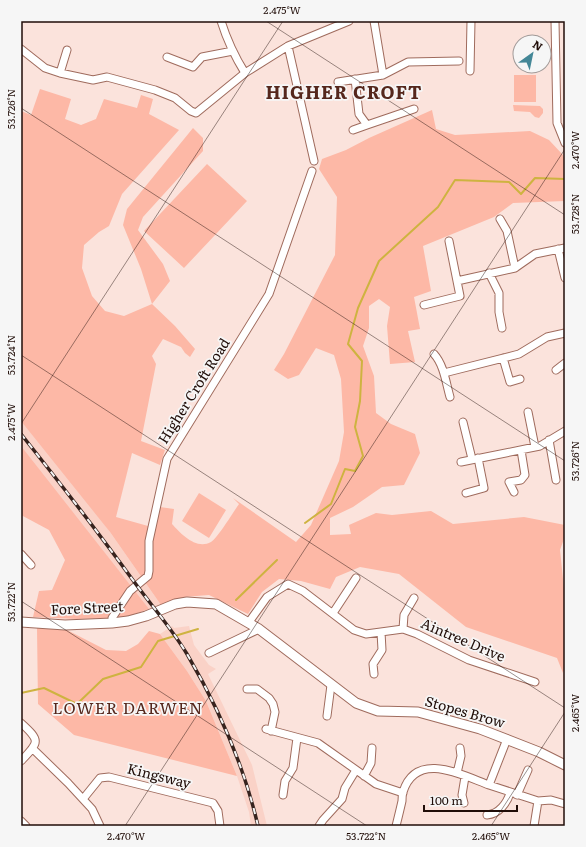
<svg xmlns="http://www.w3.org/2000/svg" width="586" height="847" viewBox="0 0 586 847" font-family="Literata,serif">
<rect width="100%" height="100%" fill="#fbe3dc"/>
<path fill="#fad2c7" d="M21,405L110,532L161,605L145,610L21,447Z
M172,626L174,628L189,626L194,645L209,665L216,669L208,674L252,765L267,826H251L249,812L237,776L206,701L187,671L160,634Z"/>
<path fill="#fdb8a6" d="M514,75H536V102H514Z
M40,89L71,99L65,119L81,125L96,119L104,99L137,108L141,95L153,99L149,114L179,130L122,194L109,226L99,232L84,245L82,268L92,296L105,311L124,316L152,304L141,269L123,225L127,209L193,128L203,138V151L143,217L138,230L163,264L170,281L152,304L175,326L195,349L190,357L185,353L181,347L163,339L152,356L156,364L141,441L165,450L160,465L132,453L116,517L148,526L153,506L174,509L172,524C181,534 196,550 211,542C217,539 234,511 239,504L233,498L296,542L311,525L339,461L344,432L341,379L334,355L316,348L299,375L288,379L274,370L284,354L335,255L337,197L319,169L322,159L346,150L369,138L432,110L436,129L455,135L530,131L549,140L563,155L565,160V201L513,203L494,217L423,246L431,291L414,297L420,329L408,331L415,362L390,364L387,326L390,307L379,299L369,306V328L363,346L374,376L376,413L391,424L415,434L420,453L404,485L382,487L353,507L330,518V535L351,534L349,525L376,513L392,515L431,511L453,524L524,517L565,525V536L560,550L565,598V666L563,673L557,658L466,627L399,574L360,567L336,577L330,589L301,581L279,579L262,592L248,614L209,595L184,597L161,605L110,532L21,421V111L31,115Z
M513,105L540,106L543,109V113L539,118L535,117L530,112L514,111Z
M207,164L247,201L184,268L144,231Z
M21,446L149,609L123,618L77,619L33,617L39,591L52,590L65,560L49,530L21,515Z
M199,493L226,510L209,538L182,521Z
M37,628L67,630L106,650L126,651L138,644L149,631L160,634L187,671L206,701L237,776L74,735L38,704Z"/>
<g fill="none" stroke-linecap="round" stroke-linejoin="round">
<path stroke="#ceb340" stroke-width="2" d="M305,523L331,504L345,469L355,471L363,456L355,427L360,401L362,361L348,344L358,308L379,261L438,207L455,180L509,182L521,194L535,178L565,179
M236,600L277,560
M21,693L44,688L77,704L103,679L141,667L158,641L198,629"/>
<g stroke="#9f6b5d" stroke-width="9">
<path id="minor" d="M221,21C227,40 235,57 245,73
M555,21L557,123L565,143
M288,46L314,161
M21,49L45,68L60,73L93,80L107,77L155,90L175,98L191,111L196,113L245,73L288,46L349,21
M167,57L193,67L202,57L233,51
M470,71L471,21
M60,73L67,50
M383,75L408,62L459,61
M338,82L383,75L374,21
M367,125L414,109
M353,130L367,125L359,114L355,79
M500,219L507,231L515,268
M558,249L565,278
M489,273L499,293V312L502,328
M457,281L515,268L535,254L565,248
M424,305L460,296L449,241
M434,354C444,365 446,383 450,397
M503,358L510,382L520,379
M556,370L565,363
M444,373L519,354L547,337L565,333
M528,412L535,447
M463,422L472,459
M549,440L556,480
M461,462L540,446L565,431
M514,492L509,482L521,480L525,475L521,450
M466,493L484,488L478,458
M21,554L31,565
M333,613L356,578
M249,622L267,597L288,584L303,591L354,630L366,634L403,629L417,634L469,660L535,682
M112,623V618L130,591L148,576L149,571V541L167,459L269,294L312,171
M403,629L404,615L414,598
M209,653L259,629
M374,674L373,664L382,650L381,632
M247,689H257L269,698L273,704L275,712L271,731
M327,716L331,685
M21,723C41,741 39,742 21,761
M266,729L318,743L376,784L403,793
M33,749L68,783L92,809L100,826
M457,773L461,756L460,748
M364,776L371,763L372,748
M489,785L538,801L534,826
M283,795L285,781L293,768L297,738
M517,795L528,770
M83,799L100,778L109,777L213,803L218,811L220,826
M538,801L551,800L565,804
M464,803L462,795L465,777
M487,815C499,814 507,803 510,793
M21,821L26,826
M319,826L323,820L342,799L345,788L356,770
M396,826C398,818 400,810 402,801C402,798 402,795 403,792C416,750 462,775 489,785L507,739"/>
</g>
<g stroke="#9f6b5d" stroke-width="11">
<path id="major" d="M21,622L65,625L112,623L128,621L146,616L175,604L187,602L216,604L259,629L356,703L378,711L418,712L480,729L539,752L565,765"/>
</g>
<use href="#minor" stroke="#fff" stroke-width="7"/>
<use href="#major" stroke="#fff" stroke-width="9"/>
<g stroke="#37231e" stroke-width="3.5">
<path id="rail" d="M21,434C60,483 98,532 135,583C152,606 172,629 187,654C218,707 244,765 258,826"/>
</g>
<use href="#rail" stroke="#f6f6f6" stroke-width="2" stroke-dasharray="6" stroke-linecap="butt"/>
</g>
<path fill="none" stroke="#200d08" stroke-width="1" stroke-opacity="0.45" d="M266,21L565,215M21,108L565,461M21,355L565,708M21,424L283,21M21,601L367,826M125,826L565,149M491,826L565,712"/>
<g text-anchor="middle" stroke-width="3.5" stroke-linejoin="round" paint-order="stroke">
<g font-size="14" fill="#200d08" stroke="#f6f6f6">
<text transform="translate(194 391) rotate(-58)" y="5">Higher Croft Road</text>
<text transform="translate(87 608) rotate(-3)" y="5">Fore Street</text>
<text transform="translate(463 640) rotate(23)" y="5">Aintree Drive</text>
<text transform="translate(465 712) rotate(16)" y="5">Stopes Brow</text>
<text transform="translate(159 776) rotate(14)" y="5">Kingsway</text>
</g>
<g font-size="16" letter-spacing="1" fill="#55271c" stroke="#f6f6f6">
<text x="128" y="714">LOWER DARWEN</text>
</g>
<g font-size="18" font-weight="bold" letter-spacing="1" fill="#55271c" stroke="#f6f6f6">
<text x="344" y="99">HIGHER CROFT</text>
</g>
</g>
<rect width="586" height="847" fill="none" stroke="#f6f6f6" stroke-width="44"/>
<g transform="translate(532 54) rotate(33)"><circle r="19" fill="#f6f6f6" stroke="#a09997"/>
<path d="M0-3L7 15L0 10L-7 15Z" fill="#448797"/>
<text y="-6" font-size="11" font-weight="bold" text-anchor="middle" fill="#200d08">N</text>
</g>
<path d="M424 805v6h93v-6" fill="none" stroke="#200d08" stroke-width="2"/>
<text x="430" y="805" font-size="12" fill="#200d08" stroke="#f6f6f6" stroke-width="3" paint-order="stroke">100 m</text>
<rect x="22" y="22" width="542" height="803" fill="none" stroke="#200d08" stroke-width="1.5"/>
<g font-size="10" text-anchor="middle" fill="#200d08">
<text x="282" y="14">2.475°W</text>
<text transform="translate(11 109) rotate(-90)" y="4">53.726°N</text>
<text transform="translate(575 150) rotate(-90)" y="4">2.470°W</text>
<text transform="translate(575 214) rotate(-90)" y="4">53.728°N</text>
<text transform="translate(11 355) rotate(-90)" y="4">53.724°N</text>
<text transform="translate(11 422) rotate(-90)" y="4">2.475°W</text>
<text transform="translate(575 461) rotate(-90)" y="4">53.726°N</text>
<text transform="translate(11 602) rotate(-90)" y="4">53.722°N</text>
<text transform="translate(575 713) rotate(-90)" y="4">2.465°W</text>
<text x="126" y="840">2.470°W</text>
<text x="366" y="840">53.722°N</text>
<text x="491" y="840">2.465°W</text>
</g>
</svg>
